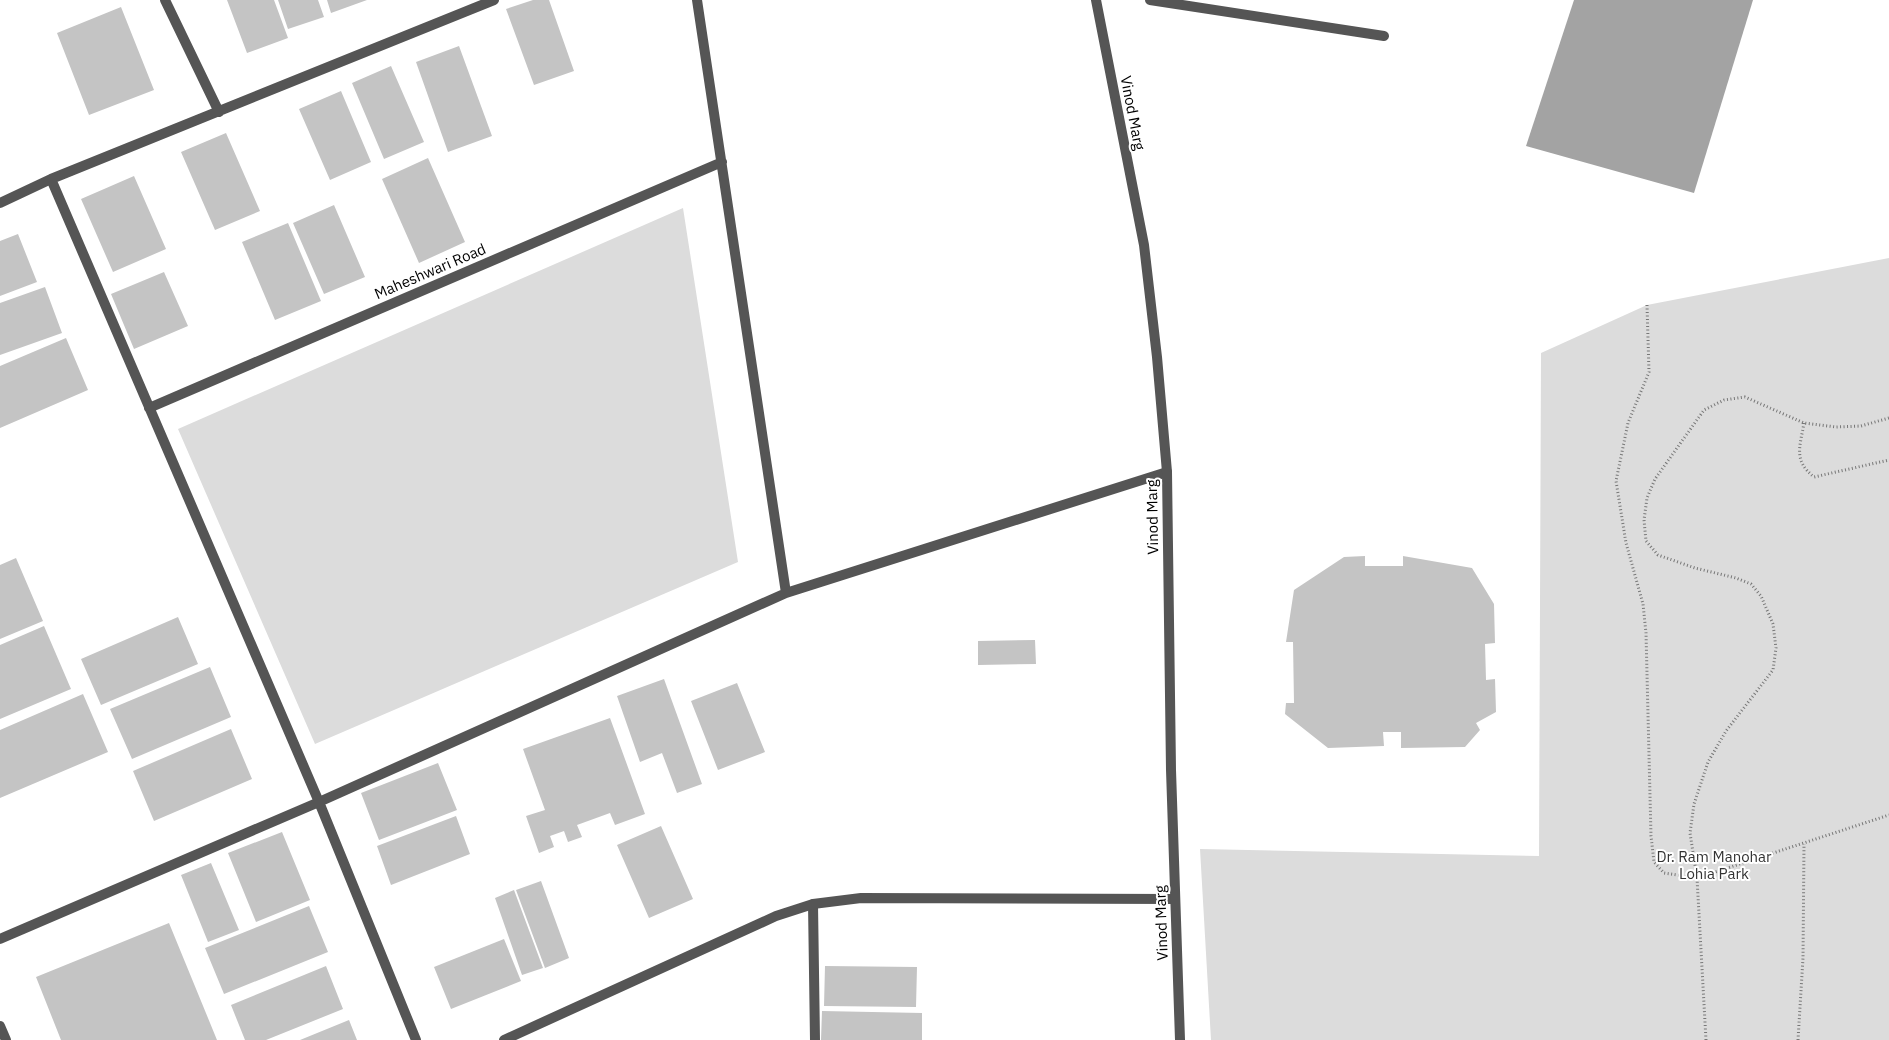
<svg xmlns="http://www.w3.org/2000/svg" width="1889" height="1040" font-family="'IBM Plex Sans',sans-serif">
<style>
.green{fill:#dcdcdc}
.water{fill:#a3a3a3}
.building{fill:#c4c4c4}
.lines{fill:none;stroke-linecap:round;stroke-linejoin:round}
.path{stroke:#777;stroke-width:3;stroke-dasharray:1 2.5;stroke-linecap:butt}
.service{stroke:#555;stroke-width:10}
.minor{stroke:#555;stroke-width:10}
.tertiary{stroke:#555;stroke-width:10}
.labels{text-anchor:middle;dominant-baseline:central;stroke-width:4;stroke-linejoin:round;paint-order:stroke}
.street-label{font-size:15px;fill:#000;stroke:#fff}
.park-label{font-size:15px;fill:#333;stroke:#fff}
</style>
<rect width="100%" height="100%" fill="#fff"/>
<!-- green -->
<path class="green" d="M683,208l55,354 -423,182 -137,-315z
M1889,258v782h-678l-11,-191 339,7 2,-503 106,-48z"/>
<!-- water -->
<path class="water" d="M1574,0h179l-59,193 -168,-47z"/>
<!-- building -->
<path class="building" d="M227,0h47l14,38 -41,15z
M278,0h40l6,17 -36,12z
M327,0h40l-36,13z
M533,0h16l25,71 -40,14 -28,-76z
M121,7l33,83 -65,25 -32,-82z
M459,46l33,90 -44,16 -32,-90z
M391,66l33,76 -40,17 -32,-76z
M341,91l30,71 -41,18 -31,-71z
M226,133l34,78 -45,19 -34,-78z
M428,158l37,84 -46,21 -37,-84z
M134,176l32,73 -53,23 -32,-73z
M334,205l31,72 -41,17 -31,-71z
M288,223l33,78 -46,19 -33,-78z
M18,234l19,48 -37,14v-55z
M164,272l24,54 -54,23 -23,-55z
M45,287l17,46 -62,22v-52z
M66,338l22,52 -88,38v-62z
M1365,556v10h38v-10l69,12 22,36 1,39 -10,1 1,36 9,-1 1,33 -20,11 4,7 -15,17 -64,1v-16h-18l1,14 -56,2 -43,-34 1,-11h8l-1,-61h-7l8,-52 50,-33z
M16,558l27,63 -43,18v-74z
M178,617l20,47 -97,41 -20,-46z
M44,626l27,63 -71,30v-74z
M1035,640l1,24 -58,1v-24z
M210,667l21,50 -99,42 -22,-50z
M664,679l38,105 -25,9 -15,-40 -22,9 -23,-66z
M737,683l28,69 -47,18 -27,-69z
M83,694l25,58 -108,46v-68z
M610,718l35,96 -30,11 -5,-12 -33,12 5,12 -14,5 -4,-11 -14,5 4,11 -15,6 -13,-37 19,-6 -22,-61z
M231,729l21,50 -98,42 -21,-50z
M438,763l19,47 -78,30 -18,-47z
M456,816l14,38 -79,31 -14,-39z
M661,826l32,73 -44,19 -32,-73z
M282,832l28,68 -54,22 -28,-69z
M211,863l28,67 -31,12 -27,-67z
M541,881l28,77 -24,10 -29,-78z
M514,890l29,78 -21,7 -27,-77z
M309,906l19,46 -104,42 -19,-46z
M169,923l48,117h-156l-25,-63z
M504,939l17,42 -70,28 -17,-42z
M326,966l17,43 -77,31h-21l-14,-35z
M825,966l92,1 -1,40 -92,-1z
M822,1011l100,2v27h-101z
M349,1020l8,20h-57z"/>
<g class="lines">
<!-- path -->
<path class="path" d="M1647,305l2,67 -21,51 -12,58 10,62 17,61 3,29 5,203 3,26 10,11 33,5 -7,-45 4,-29 14,-42 18,-31 47,-61 3,-22 -3,-24 -12,-28 -10,-12 -15,-6 -41,-10 -37,-13 -12,-14 -2,-21 3,-22 8,-19 49,-69 20,-10 21,-3 59,26 32,4 25,-1 28,-8
M1804,423c-4,24 -11,37 10,54l75,-17
M1706,1040l-9,-162 192,-63
M1798,1040l5,-82 1,-114"/>
<!-- service -->
<path class="service" d="M813,904l2,136"/>
<!-- minor -->
<path class="minor" d="M165,0l54,112
M697,0l89,593
M1150,0l234,36
M51,179l268,623 97,238
M0,203l51,-24 443,-179
M149,408l573,-246
M0,939l319,-137 467,-209 381,-121
M0,1026l6,14
M504,1040l272,-124 37,-12 48,-6 314,1"/>
<!-- tertiary -->
<path class="tertiary" d="M1096,0l48,245 13,112 10,115 4,298 9,270"/>
</g>
<g class="labels">
<!-- street labels -->
<g class="street-label">
<text transform="translate(1133 113) rotate(79)">Vinod Marg</text>
<text transform="translate(430 271) rotate(-23)">Maheshwari Road</text>
<text transform="translate(1152 517) rotate(-91)">Vinod Marg</text>
<text transform="translate(1161 923) rotate(-92)">Vinod Marg</text>
</g>
<!-- park labels -->
<g class="park-label">
<text x="1714" y="856">Dr. Ram Manohar<tspan x="1714" dy="17">Lohia Park</tspan></text>
</g>
</g>
</svg>
